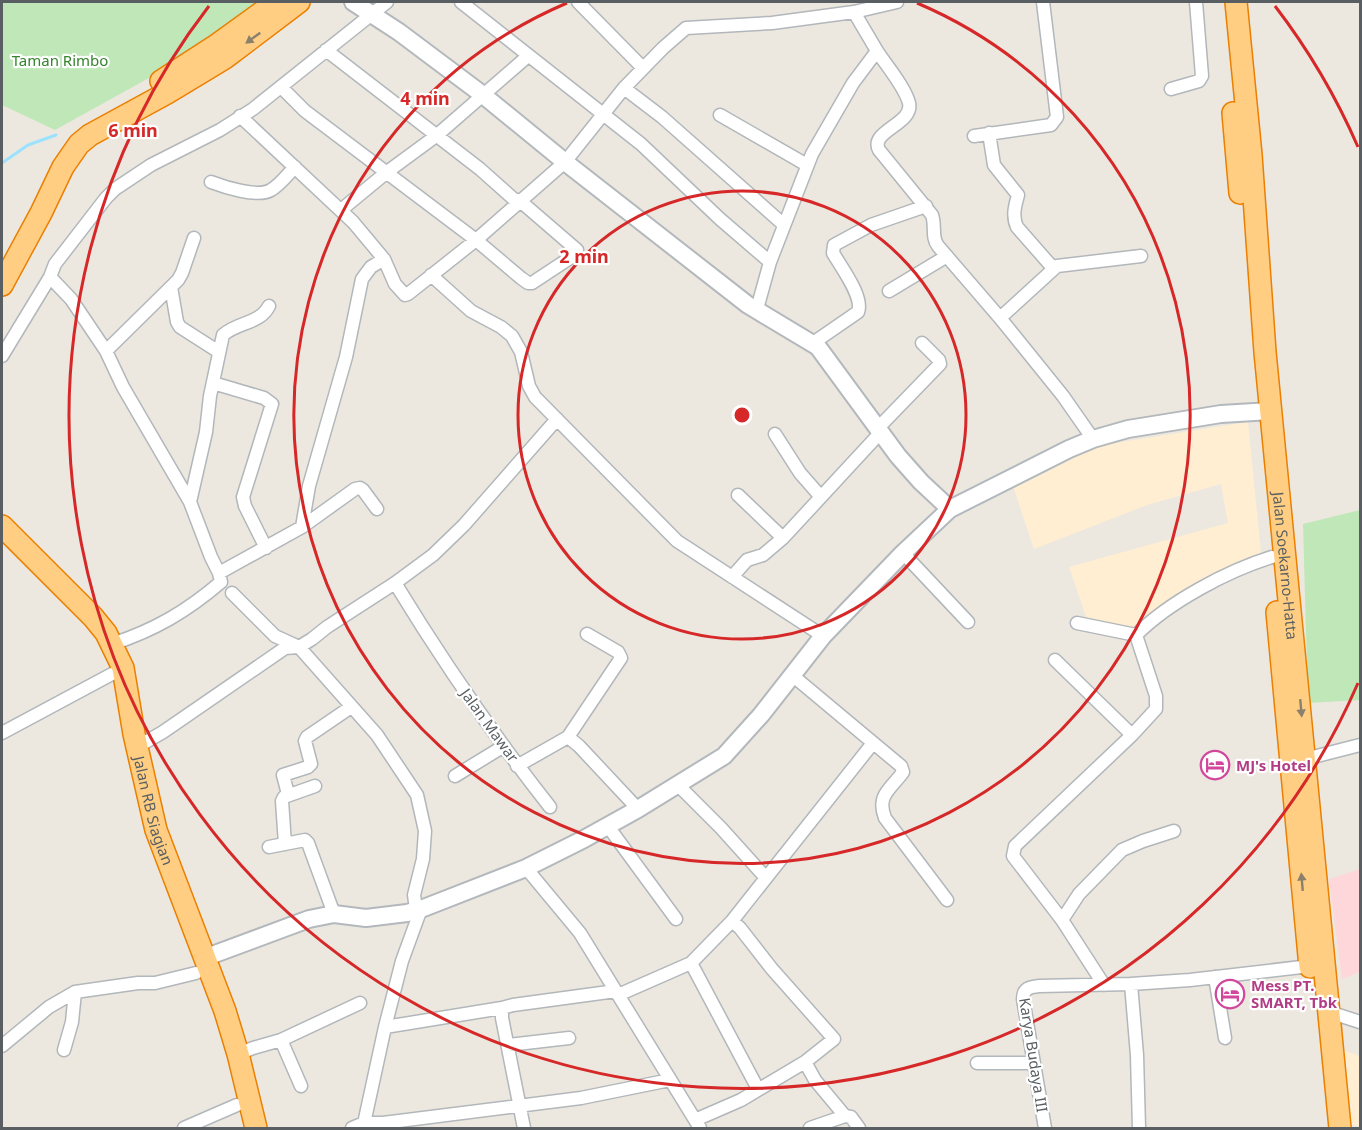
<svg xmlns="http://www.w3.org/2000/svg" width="1362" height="1130" font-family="'Noto Sans',sans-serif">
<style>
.commercial{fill:#ffeed1}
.medical{fill:#fdd7d9}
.green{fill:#bfe7b8}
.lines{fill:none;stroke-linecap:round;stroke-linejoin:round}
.stream{stroke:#9ce2ff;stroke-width:3}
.street-casing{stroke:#b2b7bb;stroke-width:15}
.secondary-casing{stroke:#b3b8bd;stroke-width:20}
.highway-casing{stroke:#eb7f00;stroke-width:24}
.street{stroke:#fff;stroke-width:12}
.secondary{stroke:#fff;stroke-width:16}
.highway{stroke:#ffce83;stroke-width:21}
.oneway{fill:#8a806b}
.ring{fill:none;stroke:#d62828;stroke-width:3}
.labels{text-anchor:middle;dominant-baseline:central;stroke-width:4.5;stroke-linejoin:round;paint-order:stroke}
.park-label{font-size:15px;fill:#35842d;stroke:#fff}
.street-label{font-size:15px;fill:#585e61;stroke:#fff}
.hotel-label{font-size:15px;font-weight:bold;fill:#b23c85;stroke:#fff;text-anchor:start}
.centre{fill:#d62828;stroke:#fff;stroke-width:3}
.ring-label{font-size:18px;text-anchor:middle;font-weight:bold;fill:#d62828;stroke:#fff;stroke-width:4.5;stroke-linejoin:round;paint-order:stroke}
</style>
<rect width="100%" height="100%" fill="#ede8df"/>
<!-- commercial -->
<path class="commercial" d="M1248,422l13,131 -127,75h-44l-21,-61 159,-44 -7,-39 -74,21 -113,44 -23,-69 85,-34z
M1340,1049l20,7v70l-12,-1z"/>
<!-- medical -->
<path class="medical" d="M1360,869v103l-18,7 -13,-100z"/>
<!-- green -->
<path class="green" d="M2,2h260l-104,71 -103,57 -53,-25z
M1360,510v190l-52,3 -5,-179z"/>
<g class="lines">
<!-- stream -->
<path class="stream" d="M2,163l26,-18 28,-10"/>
<!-- street casing -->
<g class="street-casing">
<path id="street" d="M461,2l180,142 79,75 50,43
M578,2l65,66
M326,50l154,119 37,33
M877,51c9,14 28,36 32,52 5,21 -40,28 -30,47l53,65c4,11 -1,22 6,31l62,72 63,78 30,43
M281,87l24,24 171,129 45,38 7,5h4l44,-29 1,-4 -58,-50
M624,88l38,29 122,108
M1171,89l28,-8 3,-5 -6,-74
M720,115l87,50
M240,116l113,106 31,37 11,25 10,11 3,-1 68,-54 89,-78 59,-74 39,-40 23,-20 86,-5 82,-11 43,-10
M989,133l5,32 24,30c-3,11 -6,21 -1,32l36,41
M974,136l77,-11 6,-8 -14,-115
M211,182c13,5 47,16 60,8 9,-5 16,-15 24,-23
M341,210l46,-38 49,-36 92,-80
M431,275l40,36 30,16 11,9 9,16 8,34 6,11 142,144 146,95
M50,277l21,22 35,52 17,36 67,115 21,55 8,16 83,-46 53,-38 5,-1 3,2 14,19
M171,287l6,35 3,5 39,25
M889,291l58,-35
M757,309l13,-47 42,-108 41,-71 24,-32 -23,-39
M1000,318l57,-52 84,-10
M813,343l45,-31c6,-15 -17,-45 -25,-59l1,-8 37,-20 55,-19
M106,351l72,-71 4,-7 12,-35
M2,356l48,-79 5,-13 51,-66 9,-9 36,-24 69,-35 33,-21 134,-107
M213,383l51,15 8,6 -29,93 2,9 21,42
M878,428l62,-64 -1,-4 -17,-17
M775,434l25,39 21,24
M738,495l45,43
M190,502l16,-70 4,-36 13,-61c14,-13 37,-11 46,-29
M302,527l7,-41 37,-129 16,-78 9,-12 13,-8
M903,553l65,69
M732,577l15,-17 16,-5 20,-17 98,-106
M395,583c47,77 99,153 155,224
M232,593l43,43 24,11 78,88 40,60 8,36 -2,28 -9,36 2,14
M1077,623l59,12
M112,644c43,-14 75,-33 109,-62l-2,-9
M1055,660l77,75
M792,675l109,91 2,6c-12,17 -27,23 -18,46l62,82
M2,733l110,-59
M568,737l53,-79 -3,-6 -31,-18
M137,747l26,-15 122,-84 14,-1 13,-8 15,-12 68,-44 38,-28 31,-30 93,-106
M1305,759l55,-14
M517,766l51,-29 11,9 59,63
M455,776l49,-30
M678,785l43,43 45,50 107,-135
M288,794l-5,-19 25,-8 3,-3 -6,-23 2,-4 44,-30
M607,825l69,94
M285,844l-3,-43 2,-4 31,-11
M269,847l36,-7 3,3 26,71
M526,868l54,65 120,195
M1062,920l17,-26 43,-44 21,-9 31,-10
M732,921l8,7 32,41 62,70 -29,23 10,18 30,36
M691,963l67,126
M1215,977l10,61
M1131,984l6,71 2,73
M1104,985l-42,-65 -49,-64 2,-10 117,-111 24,-26v-13l-20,-61c33,-33 91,-64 136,-78
M618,995l73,-32 41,-42 34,-43
M1329,1012l31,10
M385,1027l117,-19
M281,1040l20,46
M508,1045l61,-7
M2,1046l47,-39 26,-15 63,-9h17l41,-10
M64,1050l8,-28 3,-30
M238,1054l15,-6 28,-8 79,-37
M977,1063h57
M695,1120l46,-20 64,-38
M184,1128l53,-23
M352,1128l12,-5h19l198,-25 89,-18
M363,1128l22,-101 17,-66 19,-52
M524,1128l-22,-110v-10l11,-3 103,-14
M810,1128l35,-12 6,1 8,11
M1045,1128l-22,-129c0,-11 7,-12 16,-13l92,-2 59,-4 120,-14"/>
</g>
<!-- secondary casing -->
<g class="secondary-casing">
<path id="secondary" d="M353,2l46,30 84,63 82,67 183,143 70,42 80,109 23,26 29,27
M204,958l105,-39 25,-5 32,4 41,-5 14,-4 105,-41 58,-29 54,-30 86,-53 37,-41 62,-79 80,-83 47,-44 119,-60 24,-10 35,-10 93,-15 50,-3"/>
</g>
<!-- highway casing -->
<g class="highway-casing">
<g id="highway">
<path id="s1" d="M1236,2l15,153 14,197 75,776"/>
<path d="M161,81l57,-37 58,-42"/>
<path d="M1233,113l7,80"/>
<path d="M2,285l39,-72 22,-46 16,-23 11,-9 77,-42 58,-35 74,-56"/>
<path id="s2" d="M2,526l91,91 13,16 17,35 11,66 22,96 69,181 13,43 18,74"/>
<path d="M1277,612l33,355"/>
</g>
</g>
<!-- street -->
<use href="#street" class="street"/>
<!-- secondary -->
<use href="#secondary" class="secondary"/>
<!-- highway -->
<use href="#highway" class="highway"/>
</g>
<!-- one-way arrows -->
<defs><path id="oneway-solid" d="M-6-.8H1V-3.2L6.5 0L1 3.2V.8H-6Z" transform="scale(1.5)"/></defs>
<g class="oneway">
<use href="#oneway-solid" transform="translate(253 38) rotate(144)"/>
<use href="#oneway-solid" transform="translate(1301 708) rotate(85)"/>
<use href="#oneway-solid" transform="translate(1302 882) rotate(-95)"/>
</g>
<!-- distance rings -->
<g class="ring">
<circle cx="742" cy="415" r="224"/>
<path d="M917 3A448 448 0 1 1 567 3"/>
<path d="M1358 683A672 672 0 1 1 209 6M1275 6A672 672 0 0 1 1358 147"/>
</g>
<!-- icons -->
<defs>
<g id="hotel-ring" transform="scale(1.5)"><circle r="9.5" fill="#fff" stroke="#d1479c" stroke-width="1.5"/><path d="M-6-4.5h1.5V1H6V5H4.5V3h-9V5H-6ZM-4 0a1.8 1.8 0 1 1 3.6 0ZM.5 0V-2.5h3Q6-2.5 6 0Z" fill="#d1479c"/></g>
</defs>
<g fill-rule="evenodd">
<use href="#hotel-ring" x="1215" y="765"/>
<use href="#hotel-ring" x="1230" y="994"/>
</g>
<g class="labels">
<!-- park labels -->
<g class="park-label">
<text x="60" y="60">Taman Rimbo</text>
</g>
<!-- street labels -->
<g class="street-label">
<text stroke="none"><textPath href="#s1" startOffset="566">Jalan Soekarno-Hatta</textPath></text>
<text transform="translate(490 725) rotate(54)">Jalan Mawar</text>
<text stroke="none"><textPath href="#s2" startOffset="334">Jalan RB Siagian</textPath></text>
<text transform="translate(1034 1055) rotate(81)">Karya Budaya III</text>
</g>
<!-- hotel labels -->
<g class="hotel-label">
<text x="1236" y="765">MJ's Hotel</text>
<text x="1251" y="985">Mess PT.<tspan x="1251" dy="17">SMART, Tbk</tspan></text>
</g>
</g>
<circle cx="742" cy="415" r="9" class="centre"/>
<g class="ring-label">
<text x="425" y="105">4 min</text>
<text x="133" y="137">6 min</text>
<text x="584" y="263">2 min</text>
</g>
<!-- border -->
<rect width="1362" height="1130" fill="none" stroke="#585e61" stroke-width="6"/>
</svg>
